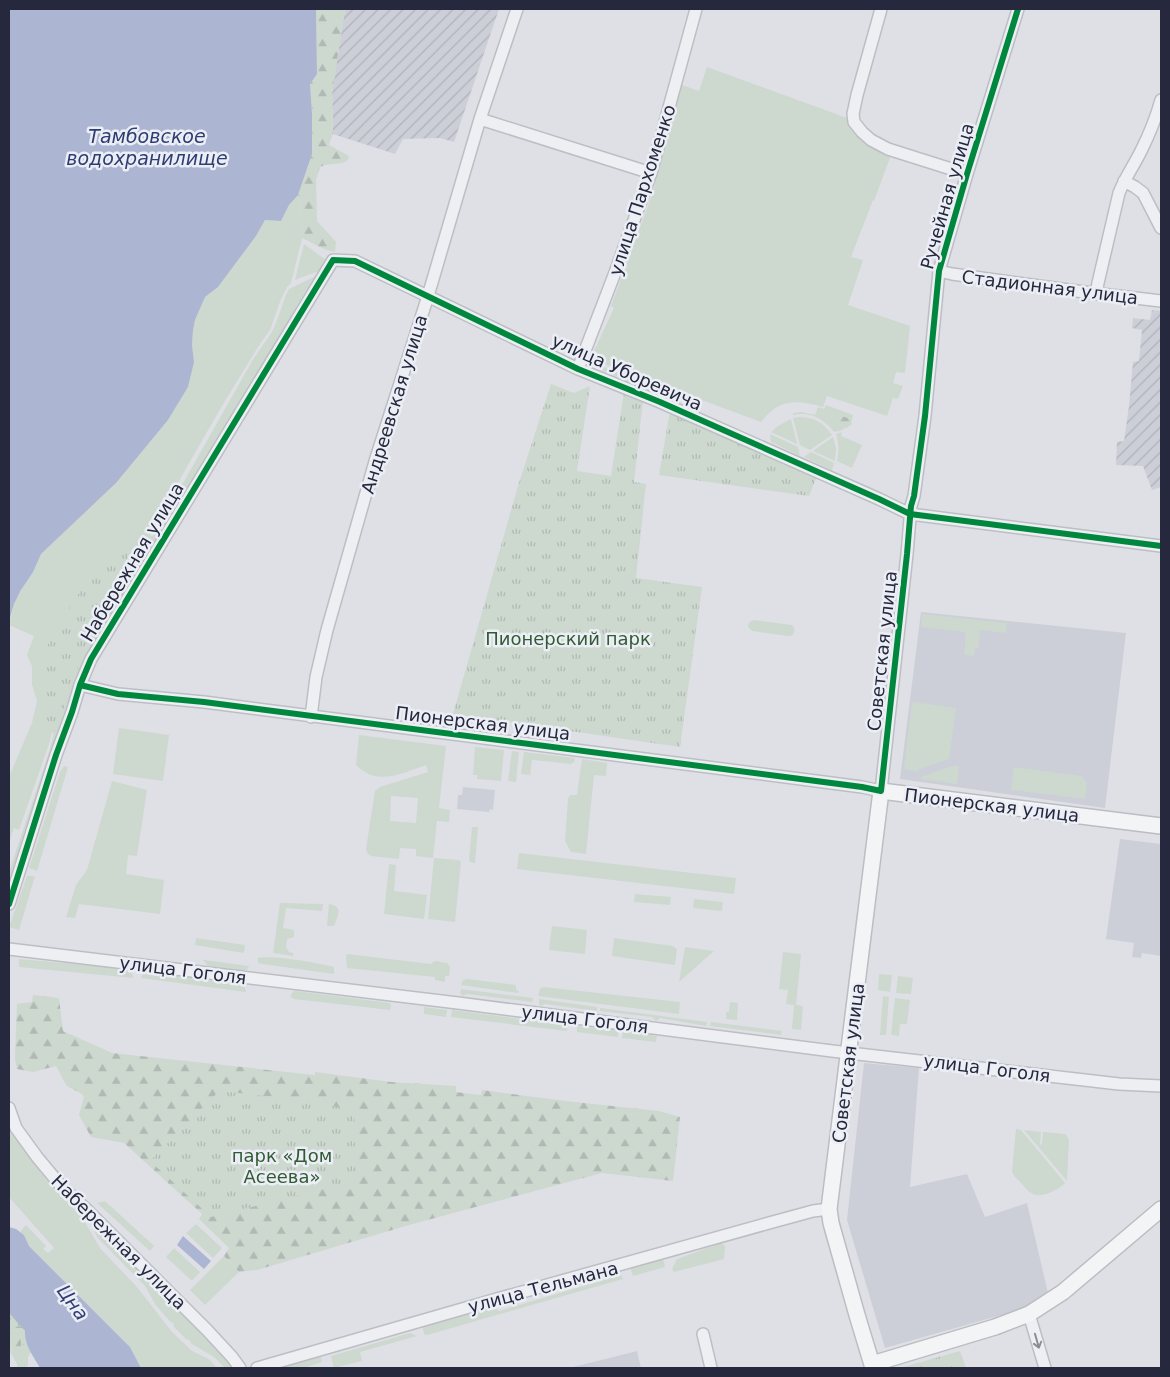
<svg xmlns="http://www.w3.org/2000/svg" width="1170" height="1377" font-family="'DejaVu Sans',sans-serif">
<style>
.built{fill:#cdcfd8}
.industrial{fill:url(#industrial-furrows)}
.grass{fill:#cdd8cf;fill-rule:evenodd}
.forest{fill:url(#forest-firs)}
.wetland{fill:url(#wetland-marsh)}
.park{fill:url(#park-tufts)}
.water{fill:#acb5d1}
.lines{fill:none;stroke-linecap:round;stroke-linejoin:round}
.minor-casing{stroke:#bdbec3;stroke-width:14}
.major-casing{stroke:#bbbdc2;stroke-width:18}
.minor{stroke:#eeeff2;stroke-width:11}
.major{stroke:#f3f4f5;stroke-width:15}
.cycleway-casing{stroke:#eceef5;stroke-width:9}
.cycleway{stroke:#00873e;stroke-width:6}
.oneway{stroke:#8a8c98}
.labels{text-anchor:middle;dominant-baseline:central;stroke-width:5;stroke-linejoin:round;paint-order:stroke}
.street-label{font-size:18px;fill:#26293e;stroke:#eceef5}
.park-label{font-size:18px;fill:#325b34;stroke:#eceef5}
.water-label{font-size:19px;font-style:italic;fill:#2e3e74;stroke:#eceef5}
</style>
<defs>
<pattern id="industrial-furrows" width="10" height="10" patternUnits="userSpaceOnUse" patternTransform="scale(1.25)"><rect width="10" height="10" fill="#cdcfd8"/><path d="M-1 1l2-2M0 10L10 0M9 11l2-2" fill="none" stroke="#b0b2ba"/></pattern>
<pattern id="forest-firs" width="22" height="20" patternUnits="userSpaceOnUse" patternTransform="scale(1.25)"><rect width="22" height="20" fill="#cdd8cf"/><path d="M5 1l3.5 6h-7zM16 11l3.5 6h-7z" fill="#b0b9b3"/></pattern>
<pattern id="wetland-marsh" width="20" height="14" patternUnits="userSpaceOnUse" patternTransform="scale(1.25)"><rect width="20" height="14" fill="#cdd8cf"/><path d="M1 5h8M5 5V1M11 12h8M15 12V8" fill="none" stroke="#b0b9b3"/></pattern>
<pattern id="park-tufts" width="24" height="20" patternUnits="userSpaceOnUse" patternTransform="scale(1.25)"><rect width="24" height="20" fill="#cdd8cf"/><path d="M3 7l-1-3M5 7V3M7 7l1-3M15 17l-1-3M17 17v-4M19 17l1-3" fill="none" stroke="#b0b9b3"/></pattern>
</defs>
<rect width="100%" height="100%" fill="#dfe0e5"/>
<!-- built -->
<path class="built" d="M921,612l205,21 -21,175 -205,-29z
M463,787l32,3 -2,20 -3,-1 -1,3 -32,-3 1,-14h4z
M1120,839l41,5v112l-19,-3 -1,5 -9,-1 2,-14 -28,-4z
M864,1063l55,5 -9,119 57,-13 18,43 42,-14 21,90 -15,13 -148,42 -38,-128z
M637,1351l4,17h-72z"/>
<!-- industrial -->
<path class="industrial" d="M345,9h154l-45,133 -14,-4 -37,1 -8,15 -62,-20 -1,-41z
M1152,310l9,1v176l-9,3 -9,-24 -27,-1 1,-23 7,-1 5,-35 4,-44 6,-1 3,-31 -10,-2 1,-10 17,2z"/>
<!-- grass -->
<path class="grass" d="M707,67l140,51 11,12 33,25 -17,46 -1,-1 -22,57 12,3 -15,45 62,21 -5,47 -9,-1 -3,11 10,3 -5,13 -5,-1 -6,18 -60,-20 -4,11c-27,-7 -43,-9 -62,15l-167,-62v-9l20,-43 -3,-2 41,-111 30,-110 17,6z
M298,195l5,27 -1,16 -11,45 -4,4 -6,12 -11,31 -12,17 -36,59 -38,66 -29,54 -12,19 -32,24 -59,163 -3,12 -30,86 -5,-2 -4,12 -1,-1v-62l23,-54 5,-22 -5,-17v-18l-5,-11 7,-19 -25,-11 5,-21 27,-50 75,-71 52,-63 20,-33 6,-25 -2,-17 1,-15 2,-10 10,-23 13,-10 38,-51 9,-16 16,1 8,-16z
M304,244l22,16 -7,11 -24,9z
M316,276l-10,14 -76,131 -151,250 -70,215v-14l41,-123 7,-29 16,-48 54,-94 29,-47 70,-124 28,-49 18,-26 4,-9 10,-28 3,-6z
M601,366l73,28 -2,6 -72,-31v-2z
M826,405l27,10 -2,8 -4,-1 -4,8 -9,2c-10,-14 -25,-21 -41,-17v-2l8,-1 14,3 3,-8 6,2z
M799,417c15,0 25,6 33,18l-22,15 -10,-5 -7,-27z
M791,419l6,25 -26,-12 7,-6z
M842,432l-1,4 21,9 -10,23 -15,-7c2,-10 2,-17 -1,-27z
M770,434l28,13 2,9 -29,-14z
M833,437l3,11 -1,13 -22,-10z
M811,452l23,11 -2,7 -28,-13z
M922,614l85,9 -1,10 -26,-3 -2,18h-3l-1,8 -10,-1 2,-23 -45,-5z
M754,620l38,5c4,4 3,8 -1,11h-3l-36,-5 -4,-4c0,-4 2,-6 6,-7z
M912,702l44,6 -7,51 -30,10 -1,3 -14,-3z
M119,728l50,7 -6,46 -50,-7z
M359,735l87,11 -7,62 11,2 -1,12 -12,-1 -4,37 -17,-2v-7l-16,-1 -1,11 -28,-3 -4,-3 -1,-4 9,-58 5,-4 48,-15 -2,-7c-24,8 -48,22 -70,0zM391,796l27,2 -2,25 -26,-2z
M475,747l29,3 -3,31 -24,-2v-4h-4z
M512,751l7,1 -3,30 -8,-1z
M524,752l51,6 -1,4 -3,2 -39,-4 -2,15 -9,-1z
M582,759l25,4 -1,13 -12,-1 -8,79 -15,-2 -6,-11 3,-42 2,-4h7z
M64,766l4,1 -31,104 -8,-3 31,-96z
M952,766h7l-2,18 -36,-5v-2z
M1014,767l67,9 6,6 -2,17 -74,-9z
M112,781l35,9 -10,66 -9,-1 -2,19 38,6 -4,34 -81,-10 -4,14 -9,-1 10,-32 11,-15z
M472,827h6l-3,36 -5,-1 -1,-2z
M519,853l217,25 -2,16 -217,-25z
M434,858l25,2 2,2 -6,60 -27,-3z
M389,864l7,1 -2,26 33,4 -3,24 -40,-5z
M27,876h8l-16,54 -10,-3z
M635,894l36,3 -1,8 -36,-3z
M694,899l29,3 -1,9 -29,-3z
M280,903l43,1 -1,7 -36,-3 -3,20 11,2v7l-7,2 -1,8 3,5 4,1v3l-20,-3z
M329,904c15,3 9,11 5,22h-7z
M552,926l35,4 -2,24 -36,-4z
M196,938l49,7 -1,8 -49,-8z
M614,938l59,8 4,3 -2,16 -63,-9z
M685,947l29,4 -35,31z
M783,952l18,2 -5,51 7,1 -2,24 -9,-1 2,-24 -8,-1 2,-14 -9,-1z
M347,954l84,10 4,-3 12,2 3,4 -1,9h-4v6l-10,-2v-3l-88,-9 -1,-12z
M258,958c17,-3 58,5 76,9v7l-72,-10 -4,-1z
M19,959l111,10 2,4 1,5 -114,-11z
M203,960h1l45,6 -2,4 -5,1 -34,-5z
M148,972l96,13 2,7 -105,-14 2,-4z
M879,974l13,1 -2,17 -12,-2z
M898,976l15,2 -2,16 -15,-1z
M467,979l49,6v5l3,1 -1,2 -57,-8 2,-5z
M543,987l137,15 -1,12 -141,-18 2,-7z
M461,989l72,9 -1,4 -65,-8 -4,2 -3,-3z
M295,991l95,12 1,3 -1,4 -96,-11 -3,-2v-2l2,-3z
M883,996l6,1 -3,38h-6z
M895,998l15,2 -3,24h-7l-1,12 -8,-1z
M539,999l58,8v4l-52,-7 -4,2 -2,-2z
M730,1002l8,1 -1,17 -11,-1v-7h3z
M424,1007l23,3 -1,7 -22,-3z
M600,1008l107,14 -1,4 -46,-8 -4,3 -4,-4 -52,-6z
M452,1010l115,15v6l-116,-14z
M711,1022l71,9 -1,4 -71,-9z
M577,1026l41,5v6l-41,-5z
M623,1031l34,5 -1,6 -34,-4z
M9,1127l35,50 39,42 17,29 37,39 35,45 20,19 17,8 8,9h-76l-11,-21 -101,-101 -5,-11 -4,-3 6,-7 20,21 -3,3 5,4 6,-5 -45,-51z
M1016,1129l5,1 44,53c-6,6 -23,16 -32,11 -5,-2 -8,-7 -12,-11 -4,-4 -8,-7 -9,-12z
M1024,1130l17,2 -1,13 2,-1 1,-12 22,2 2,2 2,4 -2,41z
M105,1201l49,45 -4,5 -53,-48z
M89,1219l45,46 93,91 8,12h-10l-11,-11 -24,-14 1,-1 -3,-3 -1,1 -14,-14 1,-1 -2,-3 -1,1 -16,-19 -10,-18 -48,-49z
M196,1224l26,24 -9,10 -27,-25z
M721,1243l4,3 -1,13 -50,13 -2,-3 5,-10z
M174,1248l26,24 -8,9 -26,-24z
M224,1256l15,16 -34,33 -15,-15z
M663,1259l2,8 -32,9 -3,-9z
M621,1275l2,4 -196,56 -3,-1 -2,-10 71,-18 6,5z
M410,1333l7,3 -57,16 2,9 -28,7 -3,-12z
M20,1343l7,3 4,6 -3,5v8l-2,3h-8c-1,-8 -9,-14 -9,-22l4,6z
M320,1354l2,8 -18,6h-32z"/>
<!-- forest -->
<path class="forest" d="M316,9h29l-13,84 1,41 -4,11 20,11 -1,4c-8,6 -19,2 -28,7l-4,13 1,41 19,21 -1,10c-12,-2 -22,-9 -33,-14l1,-16 -5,-27 14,-41v-40l-2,-30 7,-10z
M841,416l7,2 4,6 -5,4 -9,-1 -7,-3 2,-5z
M33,995l26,3 4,33 49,22 203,22v-3l76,10 65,4v6l25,3 1,-5 83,11 94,10 21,6 -7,64 -71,-8 -193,52 -152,45 -18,2 -15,-16 5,-8 -30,-29 3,-5 -78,-71 -33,-6 -12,-22 5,-18 -2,-3 -15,-8 -11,-20 -23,6 -16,-3 -2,-10 2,-55 15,-2z
M9,1318c11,9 14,19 11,33l-6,2 -5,-8z"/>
<!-- wetland -->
<path class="wetland" d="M9,1312l15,17 7,23 -10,-9 -1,-8 -6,-11 -5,-4z"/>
<!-- park -->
<path class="park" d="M551,384l23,9 16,-7 -13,85 34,5 13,-84 19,8 -9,82 12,2 -10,94 66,9 -22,160 -227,-33 65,-228z
M671,405l146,71 -8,20 -150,-21z
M146,533l9,5 -74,123 -8,17 -17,55 -9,-1 -3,-46 3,-40 24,-41 24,-36z
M219,1091l67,7 68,12 2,69 -42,13 -103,25 -61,-56z
M960,1351l6,17h-66z"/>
<!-- water -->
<path class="water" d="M9,9h307l1,65 -7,10 2,30v40l-14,41 -9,10 -8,16 -16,-1 -9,16 -38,51 -13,10 -10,23 -2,10 -1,15 2,17 -6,25 -20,33 -52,63 -75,71 -8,18 -12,18 -7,14 -5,17z
M9,1227l7,2 8,6 5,11 101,101 11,21h-101c-6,-11 -16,-23 -15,-37l-16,-18z
M183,1236l28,25 -7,8 -27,-24z"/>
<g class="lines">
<!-- minor casing -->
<g class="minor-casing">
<path id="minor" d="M881,9l-24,86 -4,19 1,8 8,10 9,8 17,9 79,25
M480,119l171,54
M1124,181l11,6 8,6 18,35
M939,271l13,3 132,18 77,9
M1096,294l2,-11 21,-90c6,-15 15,-28 22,-42 8,-16 15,-33 20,-51
M578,369l38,-99 35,-97 45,-164
M80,685l38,9 86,8 612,79 46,6 19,4 26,-237 4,-48 3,-10 11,-80 14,-145 28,-97 51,-165
M311,717l5,-40 11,-47 49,-172 52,-162 52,-177 37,-110
M9,904l47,-149 16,-43 8,-27 11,-26 242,-399 22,1 223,108 82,33 219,97 31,15 251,32
M9,949l449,54 374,48 287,33 42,2
M9,1108l7,20 21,29 25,30 25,23 120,120 25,27 8,11
M1029,1314l16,54
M703,1334l8,34
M257,1368l240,-69 272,-76 44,-12 16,-2"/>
</g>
<!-- major casing -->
<g class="major-casing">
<path id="major" d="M872,1364l123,-37 34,-13 34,-22 98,-83
M873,1368l-16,-53 -26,-92 -2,-14 52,-418 280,35"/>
</g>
<!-- minor -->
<use href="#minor" class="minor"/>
<!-- major -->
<use href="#major" class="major"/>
<!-- cycleway casing -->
<g class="cycleway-casing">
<path id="cycleway" d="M80,685l38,9 86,8 612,79 46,6 19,4 26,-237 4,-48 3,-10 11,-80 14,-145 28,-97 51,-165
M9,904l47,-149 16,-43 8,-27 11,-26 242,-399 22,1 223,108 82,33 219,97 31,15 251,32"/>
</g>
<!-- cycleway -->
<use href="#cycleway" class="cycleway"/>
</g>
<!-- one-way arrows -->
<defs><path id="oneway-shaft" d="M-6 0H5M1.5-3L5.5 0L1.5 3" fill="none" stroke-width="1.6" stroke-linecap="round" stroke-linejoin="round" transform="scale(1.25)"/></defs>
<use class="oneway" href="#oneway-shaft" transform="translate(1037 1341) rotate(74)"/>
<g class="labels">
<!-- street labels -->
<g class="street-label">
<text transform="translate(642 190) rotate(-72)">улица Пархоменко</text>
<text transform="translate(947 196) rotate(-74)">Ручейная улица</text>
<text transform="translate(1050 287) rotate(7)">Стадионная улица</text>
<text transform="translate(627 372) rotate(24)">улица Уборевича</text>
<text transform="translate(394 404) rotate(-73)">Андреевская улица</text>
<text transform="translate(132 562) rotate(-59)">Набережная улица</text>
<text transform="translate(882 651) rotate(-84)">Советская улица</text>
<text transform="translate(483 723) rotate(7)">Пионерская улица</text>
<text transform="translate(992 805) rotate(7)">Пионерская улица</text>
<text transform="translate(183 970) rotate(7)">улица Гоголя</text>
<text transform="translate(585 1019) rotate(7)">улица Гоголя</text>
<text transform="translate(848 1063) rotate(-83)">Советская улица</text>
<text transform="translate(987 1068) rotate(7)">улица Гоголя</text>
<text transform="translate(119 1242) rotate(45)">Набережная улица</text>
<text transform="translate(543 1287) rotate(-15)">улица Тельмана</text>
</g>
<!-- park labels -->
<g class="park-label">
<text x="568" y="638">Пионерский парк</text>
<text x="282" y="1155">парк «Дом<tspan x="282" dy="21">Асеева»</tspan></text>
</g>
<!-- water labels -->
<g class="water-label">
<text x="147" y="136">Тамбовское<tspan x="147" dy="22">водохранилище</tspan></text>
<text transform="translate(73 1302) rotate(54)">Цна</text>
</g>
</g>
<!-- border -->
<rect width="1170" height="1377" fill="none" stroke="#26293e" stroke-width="20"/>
</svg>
